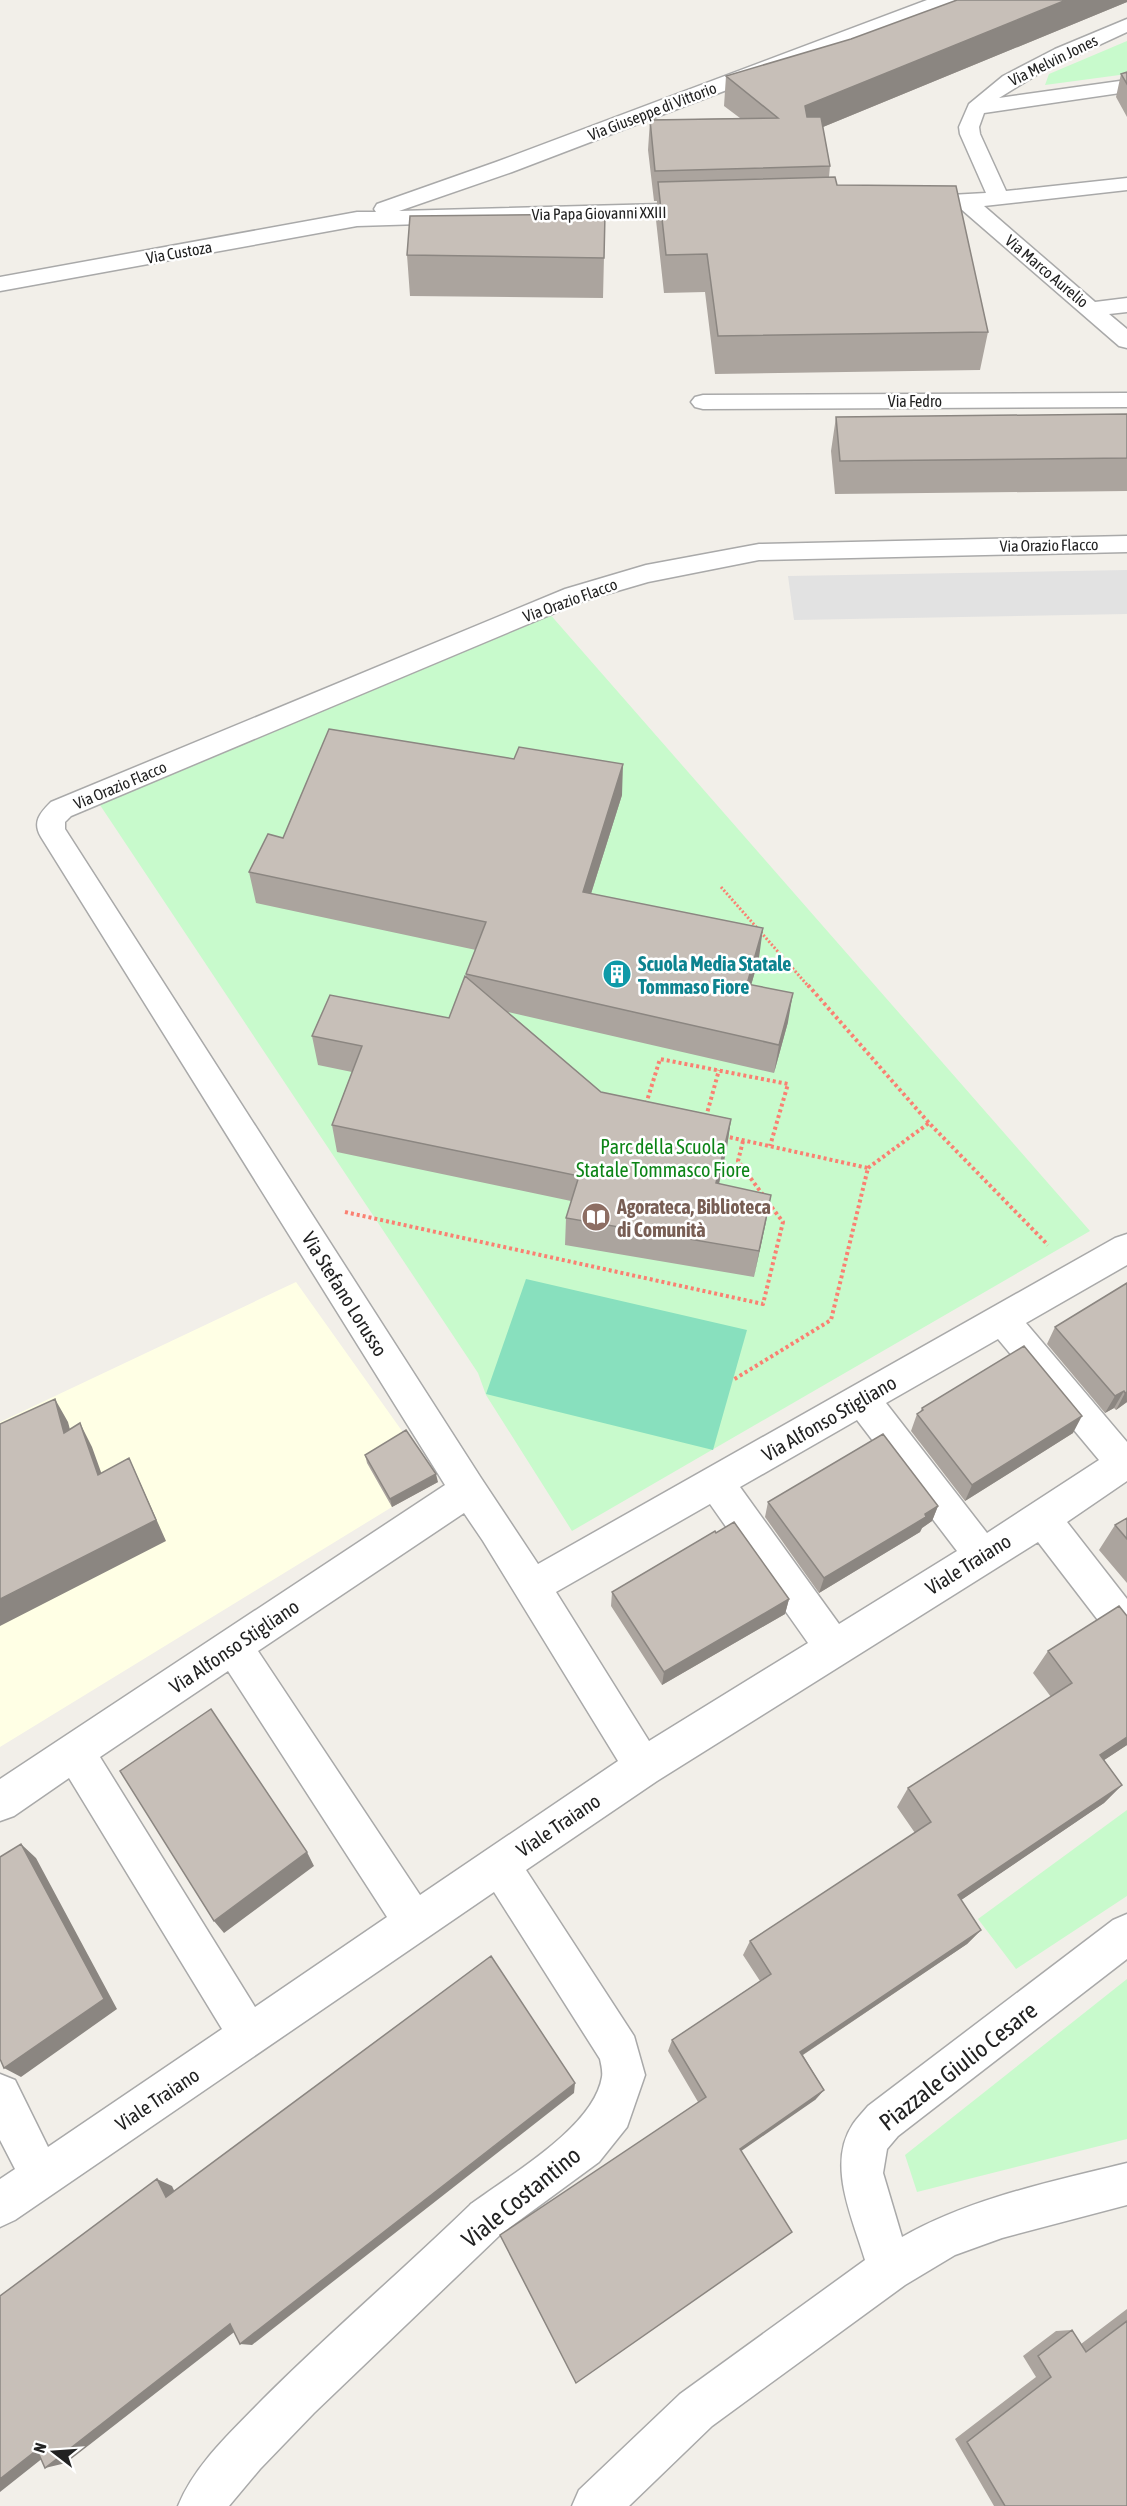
<svg xmlns="http://www.w3.org/2000/svg" width="1127" height="2506" font-family="'Asap Condensed',sans-serif">
<style>
.education{fill:#ffffe5}
.park{fill:#c8facc}
.pitch{fill:#88e0be}
.parking{fill:#e2e2e2}
.lines{fill:none;stroke-linecap:round;stroke-linejoin:round}
.pedestrian-casing{stroke:#a9a9a9;stroke-width:3}
.minor-casing{stroke:#a9a9a9;stroke-width:3}
.path-far1{stroke:#fa8072;stroke-width:3;stroke-dasharray:2 2;stroke-linecap:butt}
.path{stroke:#fa8072;stroke-width:4;stroke-dasharray:3 3;stroke-linecap:butt}
.pedestrian{fill:#fff;fill-rule:evenodd}
.minor{fill:#fff;fill-rule:evenodd}
.wall{fill:#aba49e}
.shaded-wall{fill:#8b8681}
.building{fill:#c7bfb8;stroke:#8b8681;stroke-width:1.5}
.labels{text-anchor:middle;dominant-baseline:central;stroke-width:5;stroke-linejoin:round;paint-order:stroke}
.far-street-label{font-size:16px;fill:#222;stroke:#fff}
.culture-label{font-size:20px;font-weight:bold;fill:#0d838f;stroke:#fff;text-anchor:start}
.park-label{font-size:20px;fill:#0c8416;stroke:#fff}
.education-label{font-size:20px;font-weight:bold;fill:#785e54;stroke:#fff;text-anchor:start}
.street-label{font-size:20px;fill:#222;stroke:#fff}
.near-street-label{font-size:24px;fill:#222;stroke:#fff}
</style>
<rect width="100%" height="100%" fill="#f2efe9"/>
<!-- education -->
<path class="education" d="M296,1282l111,156 -40,25 25,44 -392,240v-325z"/>
<!-- park -->
<path class="park" d="M1127,41v33l-82,11 4,-11z
M548,612l542,619 -518,300 -86,-136 -8,-22 -380,-571z
M1127,1810v86l-111,73 -38,-50z
M1127,1979v160l-210,53 -12,-37z"/>
<!-- pitch -->
<path class="pitch" d="M526,1279l221,51 -34,120 -227,-56z"/>
<!-- parking -->
<path class="parking" d="M1127,570v44l-333,6 -6,-44z"/>
<g class="lines">
<!-- pedestrian casing -->
<g class="pedestrian-casing">
<path id="pedestrian" d="M486,2197l15,7 7,15 -7,15 -187,179 -54,56 -31,37h-51c17,-42 54,-75 85,-107 67,-67 140,-129 208,-195z"/>
</g>
<!-- minor casing -->
<g class="minor-casing">
<path id="minor" d="M927,0h28l-3,4 -440,168 -113,39 301,-8 8,2 3,5 -3,5 -351,11 -357,65v-14l357,-65h19l-2,-3 3,-5 119,-42z
M1127,19v13l-84,39 -44,27 128,-18v12l-143,21 -5,14 1,7 26,57 121,-13v12l-143,16 111,96 32,-4v14l-18,2 18,15v19l-8,-2 -158,-137 -47,2 -8,-2 -3,-5 3,-5 8,-2 72,-4 -26,-59 -1,-7 10,-23 34,-28 52,-27z
M1127,393v14l-424,2 -8,-2 -4,-5 4,-5 8,-2z
M1127,536v16l-368,8 -111,22 -65,19 -512,215 -6,6v7l416,649 57,86 577,-326 12,-4v31l-101,58 101,119v39l-60,41 60,77v47l-13,-5 -76,-99 -381,239 -131,89 108,166 11,39 -18,52 -28,35 -98,72 -15,7 -15,-7 -7,-15 7,-15c39,-29 123,-77 131,-127 1,-6 -1,-13 -2,-18l-106,-167 -479,328 -15,7v-48l15,-10 -15,-29v-66l15,6 33,67 174,-118 -153,-251 -55,38 -14,5v-42l445,-294 -404,-648c-9,-15 -1,-24 10,-35l514,-213 81,-24 113,-21zM998,1339l101,121 -112,73 -101,-130zM857,1420l100,131 -118,73 -99,-137zM710,1504l98,139 -159,98 -93,-149zM464,1513l19,28 135,220 -198,134 -162,-244zM228,1671l159,246 -132,90 -155,-250z
M1127,1914v45l-229,177 -11,13 -4,24 19,64c69,-39 148,-55 225,-74v42l-125,33 -47,17 -50,30 -193,141 -83,80h-57l7,-16 101,-96 185,-134c-12,-41 -39,-96 -12,-136 4,-6 10,-12 15,-18l245,-186z"/>
</g>
<!-- path-far1 -->
<path class="path-far1" d="M721,887l88,100"/>
<!-- path -->
<path class="path" d="M808,985l121,138
M646,1104l14,-45 128,25 -18,62
M706,1117l13,-47
M724,1136l144,32 -37,152 -98,60
M743,1141l-5,20 25,34
M868,1168l61,-45 119,122
M345,1212l418,92 20,-82 -16,-21"/>
<!-- pedestrian -->
<use href="#pedestrian" class="pedestrian"/>
<!-- minor -->
<use href="#minor" class="minor"/>
</g>
<!-- wall -->
<path class="wall" d="M1127,0v2l-304,125 7,39 -1,11 159,155 -8,38 -265,4 -10,-82 -41,1 -8,-73 1,-19h-3l-6,-51 2,-30 90,-2 -16,-12 2,-30z
M1127,72v45l-11,-20 5,-23z
M605,214l-2,84 -193,-2 -3,-41z
M1127,414v77l-292,3 -4,-43 5,-34z
M622,795l-31,99 168,64 -8,27 37,37 -14,51 -266,-61 93,80 130,27 -4,28 -8,37 52,11 -17,82 -189,-32 1,-27 5,-17 -234,-49 -5,-27 20,-53 -34,-7 -6,-29 137,-18 17,-41v-3l10,-24 -220,-47 -7,-31 34,-34z
M1127,1283v119l-11,8 -2,-2 -9,5 -58,-69 8,-17z
M922,1408l151,25 -108,68 -54,-70 6,-17 3,-2z
M365,1455l73,27 -46,25 -25,-44z
M768,1502l170,4 -6,15 -10,7 -2,4 -101,61 -54,-76z
M1127,1518v65l-28,-33 16,-25z
M716,1533l73,66 -4,15 -123,71 -51,-79 1,-14z
M1048,1651l79,94 -23,15 18,25 -18,18 -143,97 20,30 -14,14 -164,111 21,35 -9,10 -117,2 -30,-51 4,-11 88,-59 -17,-26 7,-14 165,-108 -18,-26 11,-19 143,-91 -18,-24z
M1127,2309v197h-133l-39,-67 81,-62 -13,-21 33,-25 16,-1 9,14z"/>
<!-- shaded-wall -->
<path class="shaded-wall" d="M1066,0h61v2l-326,134 4,-30z
M623,764l-1,31 -40,127 1,-30z
M763,928l-4,30 -16,55 4,-29z
M793,993l-5,29 -14,51 5,-28z
M731,1119l-4,28 -14,63 3,-27z
M771,1195l-5,27 -12,55 5,-26z
M1124,1391l-10,17 -9,5 10,-17z
M1127,1392v10l-11,8 9,-17z
M55,1399l13,23 9,34 -13,-23z
M1082,1416l-9,17 -108,68 7,-16z
M80,1423l12,24 18,50 -12,-22z
M129,1458l37,83 -166,85v-27z
M436,1474l2,8 -46,25 -2,-8z
M938,1506l-6,15 -10,7 -2,4 -101,61 5,-15z
M789,1599l-4,15 -123,71 2,-13z
M1127,1737v8l-44,29 17,-19z
M1122,1785l-18,18 -159,108 13,-16z
M21,1844l15,14 81,151 -96,68 -17,-9z
M307,1852l7,14 -90,67 -10,-12z
M981,1930l-14,14 -175,118 8,-10z
M575,2083l-1,10 -322,252 -12,-1z
M824,2090l-9,10 -81,56 6,-7z
M157,2179l15,7 8,17 -14,-6z
M230,2324l12,2 -176,137 -21,5z
M58,2446l-58,46v-13l37,-29z"/>
<!-- building -->
<path class="building" d="M957,0h109l-261,106 2,11h14l9,49 -175,5 -5,-51 128,-2 -52,-42 125,-37z
M1127,72v12l-6,-10z
M835,177l2,8 119,1 32,146 -270,4 -11,-82 -41,1 -8,-73z
M605,214l-1,44 -197,-3 3,-39z
M1127,414v44l-287,3 -4,-44z
M329,729l185,30 5,-12 104,17 -40,128 180,36 -16,56 46,9 -14,52 -313,-71 20,-52 -237,-50 19,-38 15,4z
M465,976l136,116 130,27 -15,64 55,12 -12,56 -193,-33 13,-42 -247,-51 30,-79 -50,-10 18,-41 119,23z
M1127,1283v109l-2,1 -1,-2 -9,5 -60,-69z
M1024,1346l58,70 -110,69 -55,-71 6,-4 -1,-2z
M55,1399l9,34 16,-10 18,52 31,-17 27,62 -156,79v-175z
M406,1430l30,44 -46,25 -25,-44z
M883,1434l55,72 -13,8 1,3 -102,61 -56,-76z
M1127,1518v21l-12,-14z
M734,1522l55,77 -125,73 -52,-80 103,-61 1,2z
M1119,1606l8,10v121l-27,18 22,30 -164,110 23,35 -181,122 24,38 -84,59 52,83 -216,151 -76,-148 206,-138 -34,-57 99,-66 -21,-33 181,-119 -23,-34 164,-105 -24,-32z
M211,1709l96,143 -93,69 -94,-150z
M21,1844l83,155 -100,69 -4,-9v-202z
M491,1956l84,127 -335,261 -10,-20 -185,144 -8,-18 -37,29v-183l157,-117 9,18z
M1127,2321v185h-122l-38,-64 84,-65 -13,-21 34,-26 14,22z"/>
<!-- icons -->
<defs>
<g id="building-disc" transform="scale(1.5)"><circle r="9.5" fill="#0f9aa8" stroke="#fff"/><path d="M-4-6H4V6H1V3H-1V6H-4ZM-2.5-4.3h1.7v1.8h-1.7ZM.8-4.3h1.7v1.8H.8ZM-2.5-1h1.7V.8h-1.7ZM.8-1h1.7V.8H.8Z" fill="#fff"/></g>
<g id="library-disc" transform="scale(1.5)"><circle r="9.5" fill="#8d6e63" stroke="#fff"/><path d="M-6-4Q-3-5.5-.7-3.5V5Q-3 3-6 4ZM6-4Q3-5.5 .7-3.5V5Q3 3 6 4Z" fill="#fff"/></g>
</defs>
<g fill-rule="evenodd">
<use href="#building-disc" x="617" y="974"/>
<use href="#library-disc" x="596" y="1217"/>
</g>
<g class="labels">
<!-- far-street labels -->
<g class="far-street-label">
<text transform="translate(1053 60) rotate(-26)">Via Melvin Jones</text>
<text transform="translate(652 111) rotate(-21)">Via Giuseppe di Vittorio</text>
<text transform="translate(599 213) rotate(-1)">Via Papa Giovanni XXIII</text>
<text transform="translate(179 252) rotate(-10)">Via Custoza</text>
<text transform="translate(1047 271) rotate(40)">Via Marco Aurelio</text>
<text x="915" y="401">Via Fedro</text>
<text transform="translate(1049 545) rotate(-1)">Via Orazio Flacco</text>
<text transform="translate(570 600) rotate(-20)">Via Orazio Flacco</text>
<text transform="translate(120 785) rotate(-23)">Via Orazio Flacco</text>
</g>
<!-- culture labels -->
<g class="culture-label">
<text x="638" y="963">Scuola Media Statale<tspan x="638" dy="23">Tommaso Fiore</tspan></text>
</g>
<!-- park labels -->
<g class="park-label">
<text x="663" y="1146">Parc della Scuola<tspan x="663" dy="23">Statale Tommasco Fiore</tspan></text>
</g>
<!-- education labels -->
<g class="education-label">
<text x="617" y="1206">Agorateca, Biblioteca<tspan x="617" dy="23">di Comunità</tspan></text>
</g>
<!-- street labels -->
<g class="street-label">
<text transform="translate(345 1294) rotate(58)">Via Stefano Lorusso</text>
<text transform="translate(829 1418) rotate(-30)">Via Alfonso Stigliano</text>
<text transform="translate(968 1564) rotate(-32)">Viale Traiano</text>
<text transform="translate(234 1646) rotate(-34)">Via Alfonso Stigliano</text>
<text transform="translate(558 1825) rotate(-34)">Viale Traiano</text>
<text transform="translate(157 2099) rotate(-34)">Viale Traiano</text>
</g>
<!-- near-street labels -->
<g class="near-street-label">
<text transform="translate(958 2066) rotate(-38)">Piazzale Giulio Cesare</text>
<text transform="translate(521 2197) rotate(-39)">Viale Costantino</text>
</g>
</g>
<!-- north arrow -->
<g transform="translate(54 2452) rotate(287)" stroke="#ffffff" stroke-width="4.5" paint-order="stroke">
<path d="M0-4.5L10 22L0 15L-10 22Z" fill="#222222"/>
<text y="-9" font-size="16" font-weight="bold" text-anchor="middle" fill="#222222">N</text>
</g>
</svg>
